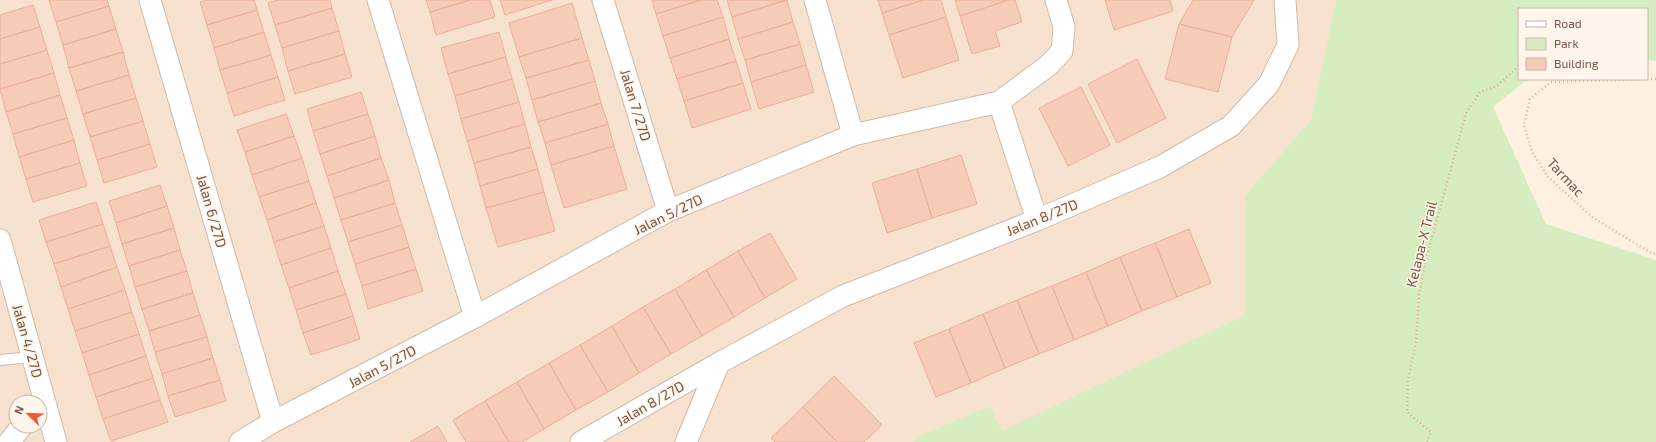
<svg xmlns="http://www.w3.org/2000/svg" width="1656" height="442" font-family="'Exo 2',sans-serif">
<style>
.residential{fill:#f6e2cf;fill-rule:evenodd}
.green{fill:#d5edbf}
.building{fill:#f6cbb7;stroke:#eab096}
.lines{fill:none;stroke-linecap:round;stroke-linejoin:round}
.service-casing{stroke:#d2b9aa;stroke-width:12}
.minor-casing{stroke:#d2b9aa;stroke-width:23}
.path{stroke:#dbae9a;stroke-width:2.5;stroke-dasharray:1 3;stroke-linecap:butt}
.service{stroke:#fff;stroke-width:10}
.minor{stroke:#fff;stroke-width:21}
.labels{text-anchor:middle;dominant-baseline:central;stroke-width:3;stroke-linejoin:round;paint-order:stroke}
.street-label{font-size:14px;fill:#785446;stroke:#fff5ea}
</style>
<rect width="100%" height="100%" fill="#fef1e2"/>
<!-- residential -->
<path class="residential" d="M0,0h1336l-25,120 -66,75v120l-243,117 -12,-26 -69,29 -8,7h-913zM16,402h24v24h-24z"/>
<!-- green -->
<path class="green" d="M1336,0h320v61l-9,-1v-51h-128v70h9l-35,28 53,117 110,36v182h-743l8,-7 69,-29 12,25 243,-116v-120l66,-75z"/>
<!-- building -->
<path class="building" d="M49,0h58l2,6 -53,16z
M207,0h47l3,10 -50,15 -7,-23z
M277,0h53l2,8 -57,17 -7,-22z
M426,0h44l-40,12z
M470,0h20l5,17 -59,18 -6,-23z
M500,0h52l-47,15z
M652,0h49l-45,14z
M701,0h16l6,17 -60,19 -7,-22z
M727,0h59l-54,17z
M787,0l6,22 -55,17 -6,-22z
M878,0h45l-41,13z
M923,0h18l5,17 -57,18 -7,-22z
M955,0h54l-49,16z
M1009,0h6l7,22 -27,9 5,15 -28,8 -12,-38z
M1105,0h65l3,11 -59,19z
M1193,0h61l-22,37 -53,-13z
M572,3l10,35 -63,19 -10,-34z
M33,5l7,22 -40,12v-24z
M109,6l7,23 -53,16 -7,-23z
M332,8l7,23 -57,17 -7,-23z
M257,10l7,22 -50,16 -7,-23z
M723,17l6,22 -59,19 -7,-22z
M946,17l13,43 -56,18 -14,-43z
M793,22l7,22 -55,16 -7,-21z
M1179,24l53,13 -14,55 -53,-13z
M40,27l7,23 -47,14v-25z
M116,29l7,23 -54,16 -6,-23z
M339,31l6,23 -57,17 -6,-23z
M264,32l7,23 -51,15 -6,-22z
M499,32l7,25 -58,17 -7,-26z
M582,38l7,22 -63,18 -7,-21z
M729,39l7,22 -59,18 -7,-21z
M800,44l6,21 -55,17 -6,-22z
M47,50l7,23 -54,16v-25z
M123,52l6,23 -53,16 -7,-23z
M345,54l7,23 -57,17 -7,-23z
M271,55l7,22 -51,16 -7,-23z
M506,57l6,22 -57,17 -7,-22z
M1137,59l29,59 -49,25 -29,-59z
M589,60l6,21 -63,19 -6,-22z
M736,61l7,22 -59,18 -7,-22z
M806,65l8,27 -55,17 -8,-27z
M54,73l6,22 -54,17 -6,-23z
M129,75l7,23 -53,16 -7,-23z
M278,77l7,23 -51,16 -7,-23z
M512,79l7,23 -58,17 -6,-23z
M595,81l6,22 -63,19 -6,-22z
M743,83l8,26 -59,19 -8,-27z
M1081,87l29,58 -42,21 -29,-58z
M361,92l7,22 -55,17 -6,-22z
M60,95l7,23 -54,16 -7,-22z
M136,98l7,23 -53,16 -7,-23z
M519,102l6,22 -58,17 -6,-22z
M601,103l7,21 -63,19 -7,-21z
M286,114l8,22 -49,16 -8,-22z
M368,114l7,22 -55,18 -7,-23z
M67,118l7,22 -55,17 -6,-23z
M143,121l7,23 -53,16 -7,-23z
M525,124l6,23 -57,16 -7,-22z
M608,124l6,22 -63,19 -6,-22z
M294,136l8,22 -50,17 -7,-23z
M375,136l6,22 -54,18 -7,-22z
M74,140l6,23 -54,16 -7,-22z
M150,144l7,23 -53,16 -7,-23z
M614,146l13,43 -63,19 -13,-43z
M531,147l7,22 -58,17 -6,-23z
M961,155l16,49 -45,14 -15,-49z
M302,158l7,23 -50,16 -7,-22z
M381,158l8,22 -55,18 -7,-22z
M80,163l7,23 -54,16 -7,-23z
M538,169l6,23 -58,16 -6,-22z
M917,169l15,49 -45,15 -15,-50z
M389,180l6,23 -54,17 -7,-22z
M309,181l7,22 -49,17 -8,-23z
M160,185l7,21 -51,17 -7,-22z
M544,192l11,39 -57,16 -12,-39z
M96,202l7,22 -57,18 -7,-22z
M316,203l8,23 -50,16 -7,-22z
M395,203l7,22 -54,17 -7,-22z
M167,206l7,22 -52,16 -6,-21z
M103,224l7,22 -56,18 -8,-22z
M402,225l7,22 -54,17 -7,-22z
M324,226l7,22 -50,17 -7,-23z
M174,228l6,22 -51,16 -7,-22z
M1189,229l22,54 -34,14 -22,-54z
M770,233l27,46 -32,19 -27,-47z
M1155,243l22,54 -35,14 -22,-54z
M110,246l7,21 -56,20 -7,-23z
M409,247l7,22 -54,17 -7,-22z
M331,248l7,23 -49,17 -8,-23z
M180,250l7,21 -52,16 -6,-21z
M738,251l27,47 -31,19 -28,-47z
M1120,257l22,54 -34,15 -22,-54z
M117,267l8,23 -57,19 -7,-22z
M416,269l7,22 -55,18 -6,-23z
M706,270l28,47 -32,19 -27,-47z
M187,271l6,22 -51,16 -7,-22z
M338,271l8,23 -50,16 -7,-22z
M1086,272l22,54 -34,14 -22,-54z
M1052,286l22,54 -35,14 -22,-54z
M675,289l27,47 -31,18 -28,-47z
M125,290l7,22 -57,19 -7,-22z
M193,293l7,22 -51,16 -7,-22z
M346,294l7,22 -50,17 -7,-23z
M1017,300l22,54 -34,14 -22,-54z
M643,307l28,47 -32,19 -27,-47z
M132,312l7,22 -57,19 -7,-22z
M983,314l22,54 -34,15 -22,-54z
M200,315l7,22 -52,15 -6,-21z
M353,316l7,23 -49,16 -8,-22z
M612,326l27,47 -31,19 -28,-47z
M949,329l22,54 -35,14 -22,-54z
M139,334l7,22 -57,19 -7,-22z
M207,337l6,21 -51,16 -7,-22z
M580,345l28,47 -32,18 -27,-47z
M146,356l7,22 -57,19 -7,-22z
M213,358l7,22 -52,16 -6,-22z
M549,363l27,47 -32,19 -27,-47z
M834,376l48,49 -18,17h-27l-34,-35z
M153,378l7,22 -57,19 -7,-22z
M220,380l6,21 -51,16 -7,-21z
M517,382l27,47 -22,13h-13l-24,-41z
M160,400l8,22 -57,19 -8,-22z
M485,401l24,41h-43l-13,-22z
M803,407l34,35h-62l-4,-4z
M438,426l9,16h-37z"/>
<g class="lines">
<!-- service casing -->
<g class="service-casing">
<path id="service" d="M0,360l32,-3"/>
</g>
<!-- minor casing -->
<g class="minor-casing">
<path id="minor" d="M150,0l123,422
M378,0l97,317
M603,0l65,211
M815,0l38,135
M999,102l38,118
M0,240l56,202
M9,442l13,-16
M240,442l33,-20 202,-105 193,-106 185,-76 146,-33 50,-37 13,-14 2,-24 -8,-27
M581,442l138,-79 124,-67 194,-76 123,-53 71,-41 38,-42 19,-39 -3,-45
M686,442l33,-79"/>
</g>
<!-- path -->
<path class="path" d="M1644,79l-93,3 -21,17 -6,26 8,27 16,25 44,40 59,36 5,1
M1647,79h9
M1427,442l4,-10 -24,-20 1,-33 8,-36 3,-48 7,-35 40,-147 14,-21 17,-6 22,-20"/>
<!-- service -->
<use href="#service" class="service"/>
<!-- minor -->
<use href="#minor" class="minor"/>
</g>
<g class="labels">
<!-- street labels -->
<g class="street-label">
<text transform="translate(636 105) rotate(73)">Jalan 7/27D</text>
<text transform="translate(1566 177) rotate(47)">Tarmac</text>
<text transform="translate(212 211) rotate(74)">Jalan 6/27D</text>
<text transform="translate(668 214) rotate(-26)">Jalan 5/27D</text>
<text transform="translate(1042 217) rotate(-22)">Jalan 8/27D</text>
<text transform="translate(1421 244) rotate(-76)">Kelapa-X Trail</text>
<text transform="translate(28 341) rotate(74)">Jalan 4/27D</text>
<text transform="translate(382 366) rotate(-28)">Jalan 5/27D</text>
<text transform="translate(650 403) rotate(-30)">Jalan 8/27D</text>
</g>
</g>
<!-- legend -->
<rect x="1518" y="8" width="130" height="72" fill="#fff5ea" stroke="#c9b5a8"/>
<rect x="1526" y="21" width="20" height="6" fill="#ffffff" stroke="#c9b5a8"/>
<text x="1554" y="28" font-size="12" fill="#785446">Road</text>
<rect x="1526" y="38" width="20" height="12" fill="#d5edbf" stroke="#c9b5a8"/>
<text x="1554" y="48" font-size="12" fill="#785446">Park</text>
<rect x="1526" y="58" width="20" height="12" fill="#f6cbb7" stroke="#c9b5a8"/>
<text x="1554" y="68" font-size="12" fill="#785446">Building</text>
<!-- north arrow -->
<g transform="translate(28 414) rotate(293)"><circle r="19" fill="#fff5ea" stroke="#c9b5a8"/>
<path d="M0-3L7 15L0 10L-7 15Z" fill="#f3573c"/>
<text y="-6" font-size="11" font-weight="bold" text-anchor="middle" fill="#785446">N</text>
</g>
</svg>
